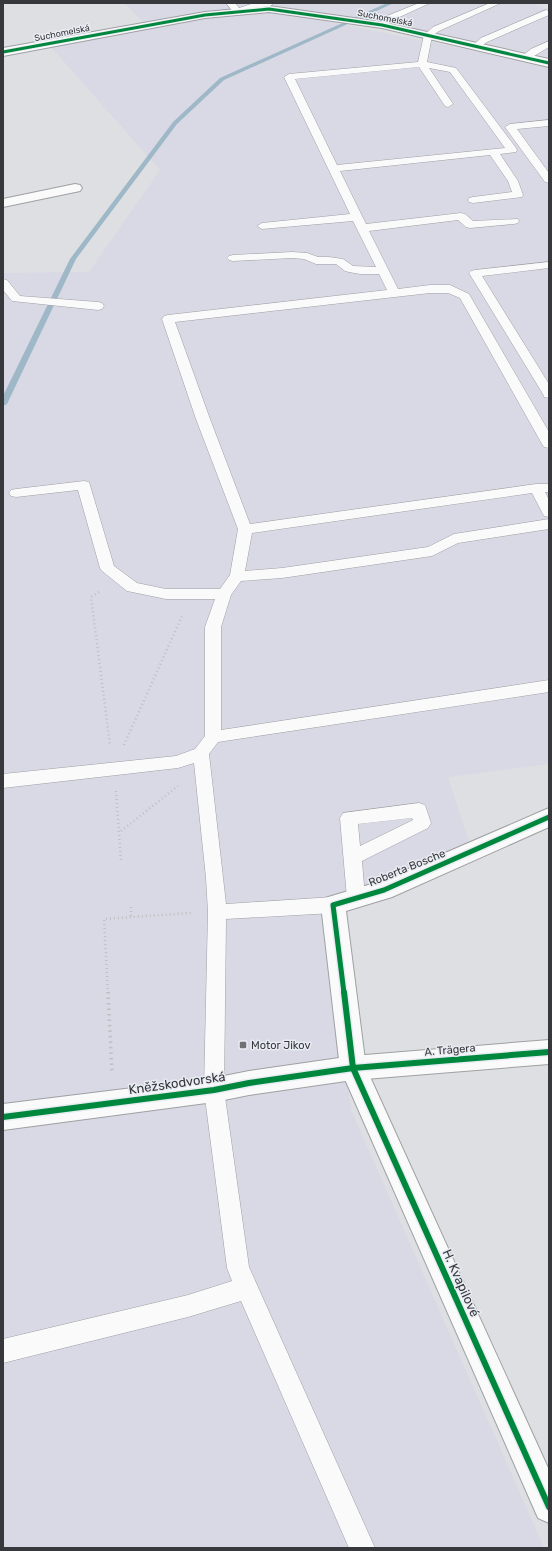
<svg xmlns="http://www.w3.org/2000/svg" width="552" height="1551" font-family="Rubik,sans-serif">
<style>
.industrial{fill:#d9d8e5}
.lines{fill:none;stroke-linecap:round;stroke-linejoin:round}
.stream{fill:#9fb8c7;fill-rule:evenodd}
.service-casing{stroke:#9ea0a2;stroke-width:1}
.minor-casing{stroke:#9ea0a2;stroke-width:2}
.tertiary-casing{stroke:#9ea0a2;stroke-width:2}
.path-far1{stroke:#bfbfc1;stroke-width:2.5;stroke-dasharray:1 3;stroke-linecap:butt}
.path{stroke:#bfbfc1;stroke-width:3.5;stroke-dasharray:1.5 4;stroke-linecap:butt}
.service{fill:#fafafb;fill-rule:evenodd}
.minor{fill:#fafafb;fill-rule:evenodd}
.tertiary{fill:#fafafb;fill-rule:evenodd}
.cycleway-far2-casing{stroke:#e8ecf3;stroke-width:4.5}
.cycleway-far1-casing{stroke:#e8ecf3;stroke-width:8}
.cycleway-casing{stroke:#e8ecf3;stroke-width:9}
.cycleway-far2{stroke:#00873e;stroke-width:3}
.cycleway-far1{stroke:#00873e;stroke-width:5}
.cycleway{stroke:#00873e;stroke-width:6}
.poi-dot{fill:#717275;stroke:#e8ecf3;stroke-width:1.5}
.labels{text-anchor:middle;dominant-baseline:central;stroke-width:3;stroke-linejoin:round;paint-order:stroke}
.far-street-label{font-size:9px;fill:#37383b;stroke:#e8ecf3}
.street-label{font-size:11px;fill:#37383b;stroke:#e8ecf3}
.poi-label{font-size:11px;fill:#37383b;stroke:#e8ecf3;text-anchor:start}
.near-street-label{font-size:13px;fill:#37383b;stroke:#e8ecf3}
</style>
<rect width="100%" height="100%" fill="#dddfe2"/>
<!-- industrial -->
<path class="industrial" d="M124,3h407l18,7v47l-163,-33 -116,-14 279,56v698l-101,13 22,68 -91,39 -55,16 27,210 193,438h-541v-1275l86,-1 71,-102 -109,-123 99,-18z"/>
<g class="lines">
<!-- stream -->
<path class="stream" d="M387,3h7l-170,77 -47,44 -101,135 -69,145 -4,2v-10l67,-137 103,-137 47,-44z"/>
<!-- service casing -->
<g class="service-casing">
<path id="service" d="M226,3h9l4,5 15,-5h20l-4,3 -17,2 -15,7 -3,-1z
M419,3h11l-37,17 -8,7h-6l-1,-2 9,-9z
M490,3h11l-62,28 -7,5 -5,26 29,6 60,80 1,2 -1,2 -16,2 18,27 5,14 -1,2 -49,6 -4,-1 -1,-2 1,-2 4,-1 39,-5 -4,-11 -18,-26 -150,16 26,53 95,-11 4,1 8,7 45,-2 1,2 -1,2 -4,1 -44,4 -4,-1 -8,-7 -89,11 29,58 32,-4h20l19,9 80,138v16l-5,-1 -2,-3 -82,-146 -12,-5h-18l-255,29 35,97 40,105 286,-40h13v8h-4l4,8v17l-5,-1 -12,-23 -280,40 -7,38 37,-3 146,-21 26,-13 95,-15v10l-91,14 -26,13 -150,22 -41,3 -10,14 -10,32v103l328,-50v12l-331,50 -9,12 17,150 107,-7 7,3 2,5 -2,5 -7,3 -107,6 -2,171 25,177 126,281h-26l-108,-247 -53,16 -185,46v-24l185,-44 44,-14 -5,-13 -23,-178 4,-178 -2,-34 -12,-115 -16,5 -175,20v-14l173,-18 19,-7 10,-13v-109l10,-28h-49l-34,-7 -5,-1 -25,-20 -2,-3 -22,-78 -62,7 -5,-1 -2,-3 2,-3 5,-1 68,-8 5,1 25,84 23,17 29,6h54l10,-14 8,-46 -42,-110 -34,-100 2,-3 4,-1 219,-25 -8,-16h-19l-11,-2 -4,-1 -9,-7h-20l-12,-5 -12,-1 -59,3 -4,-1 -2,-2 2,-2 4,-1 59,-3 15,1 11,4h11l14,2 10,7 23,1 -23,-46 -91,8 -5,-3 5,-3 88,-9 -66,-137 5,-3 129,-12 6,-27 9,-8zM419,67l26,39 3,1 5,-3 -24,-36 21,4 55,76 -168,17 -42,-86z
M546,10l3,1v4l-62,27 -10,7 -5,-3 9,-8z
M549,41v6l-20,12h-6l-2,-2 10,-8z
M549,120v6l-32,3 32,44v10l-4,-1 -40,-55 5,-3z
M549,262v6l-67,8 67,108v14l-5,-1 -1,-3 -74,-121 2,-2 4,-1z
M3,279l4,1 13,16 78,6 4,1 2,3 -2,3 -4,1 -86,-9 -9,-11z
M419,803l6,2 6,18 -3,5 -66,33 3,37 -3,5 -6,3 -6,-3 -3,-5 -7,-80 3,-5zM412,818l1,2 -53,26 -2,-22z"/>
</g>
<!-- minor casing -->
<g class="minor-casing">
<path id="minor" d="M269,6l113,16 167,37v8l-167,-39 -113,-16 -64,6 -202,38v-8l202,-36z
M75,184l5,1 2,3 -2,3 -77,16v-8z
M549,808v19l-157,70 -46,14 20,157 183,402v53l-11,-5 -198,-450 -19,-163 4,-7 53,-16z"/>
</g>
<!-- tertiary casing -->
<g class="tertiary-casing">
<path id="tertiary" d="M549,1040v24l-196,16 -104,15 -35,7 -211,28v-26l211,-26 35,-7 104,-15z"/>
</g>
<!-- path-far1 -->
<path class="path-far1" d="M99,592l-8,5 19,148
M124,745l58,-129
M116,791l5,70
M121,831l57,-45
M131,907v10
M108,993l-4,-74 87,-6"/>
<!-- path -->
<path class="path" d="M108,992l4,81"/>
<!-- service -->
<use href="#service" class="service"/>
<!-- minor -->
<use href="#minor" class="minor"/>
<!-- tertiary -->
<use href="#tertiary" class="tertiary"/>
<!-- cycleway-far2 casing -->
<g class="cycleway-far2-casing">
<path id="cycleway-far2" d="M3,52l202,-37 64,-6 113,16 167,38"/>
</g>
<!-- cycleway-far1 casing -->
<g class="cycleway-far1-casing">
<path id="cycleway-far1" d="M344,993l-11,-88 51,-15 165,-73"/>
</g>
<!-- cycleway casing -->
<g class="cycleway-casing">
<path id="cycleway" d="M344,992l9,76 196,439
M3,1117l211,-27 35,-7 104,-15 196,-16"/>
</g>
<!-- cycleway-far2 -->
<use href="#cycleway-far2" class="cycleway-far2"/>
<!-- cycleway-far1 -->
<use href="#cycleway-far1" class="cycleway-far1"/>
<!-- cycleway -->
<use href="#cycleway" class="cycleway"/>
</g>
<!-- markers -->
<rect class="poi-dot" x="239" y="1041" width="8" height="8" rx="2"/>
<g class="labels">
<!-- far-street labels -->
<g class="far-street-label">
<text transform="translate(385 18) rotate(11)">Suchomelská</text>
<text transform="translate(62 33) rotate(-11)">Suchomelská</text>
</g>
<!-- street labels -->
<g class="street-label">
<text transform="translate(407 868) rotate(-22)">Roberta Bosche</text>
<text transform="translate(450 1050) rotate(-5)">A. Trägera</text>
</g>
<!-- poi labels -->
<g class="poi-label">
<text x="251" y="1045">Motor Jikov</text>
</g>
<!-- near-street labels -->
<g class="near-street-label">
<text transform="translate(177 1083) rotate(-8)">Kněžskodvorská</text>
<text transform="translate(461 1283) rotate(66)">H. Kvapilové</text>
</g>
</g>
<!-- border -->
<rect width="552" height="1551" fill="none" stroke="#37383b" stroke-width="8"/>
</svg>
